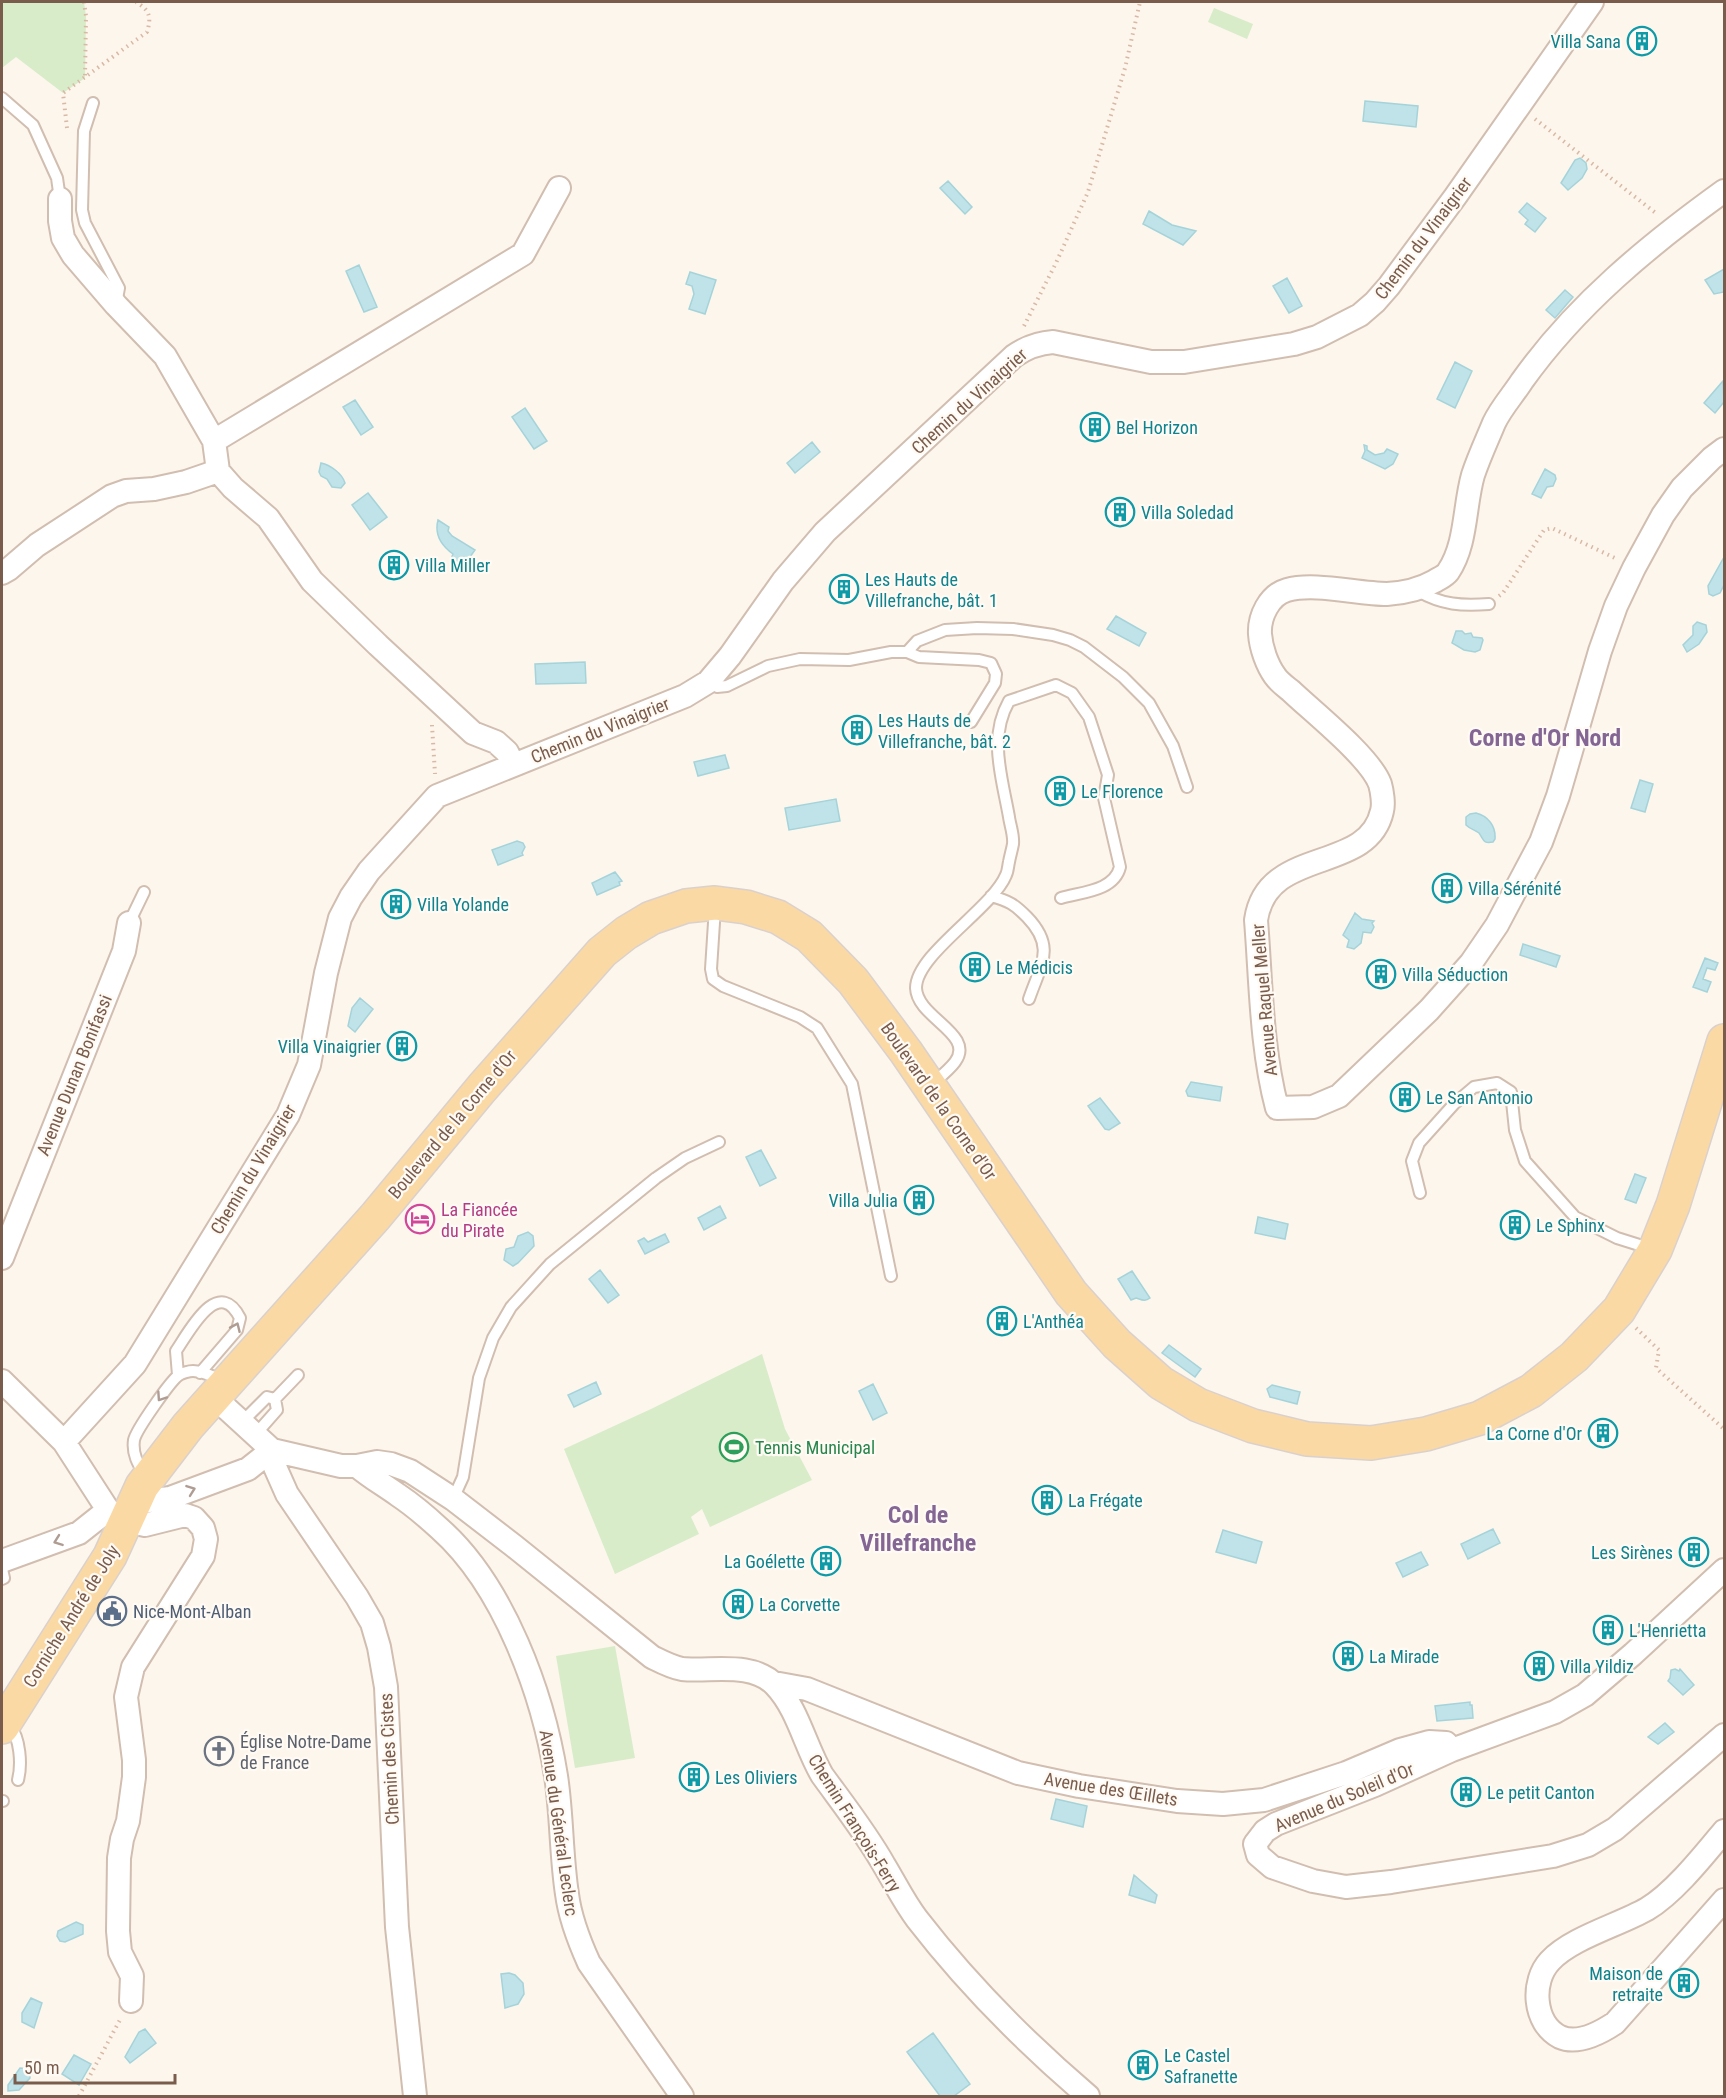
<svg xmlns="http://www.w3.org/2000/svg" width="1726" height="2098" font-family="'Roboto Condensed',sans-serif">
<style>
.green{fill:#d8ecc9}
.water{fill:#bfe3e8;stroke:#a5d3da;stroke-width:1.5}
.lines{fill:none;stroke-linecap:round;stroke-linejoin:round}
.lane-casing{stroke:#d1beb0;stroke-width:14}
.street-casing{stroke:#d1beb0;stroke-width:26}
.primary-casing{stroke:#dad1cd;stroke-width:36}
.path{stroke:#d9b8a5;stroke-width:4;stroke-dasharray:1.5 4.5;stroke-linecap:butt}
.lane{stroke:#fff;stroke-width:10}
.street{stroke:#fff;stroke-width:22}
.primary{stroke:#fbd9a5;stroke-width:33}
.oneway{stroke:#af9d94}
.labels{text-anchor:middle;dominant-baseline:central;stroke-width:4.5;stroke-linejoin:round;paint-order:stroke}
.culture-label{font-size:18px;fill:#0d838f;stroke:#fffaf3;text-anchor:start}
.street-label{font-size:18px;fill:#7a5c4d;stroke:#fffaf3}
.hotel-label{font-size:18px;fill:#b23c85;stroke:#fffaf3;text-anchor:start}
.leisure-label{font-size:18px;fill:#27864d;stroke:#fffaf3;text-anchor:start}
.service-label{font-size:18px;fill:#4e5e75;stroke:#fffaf3;text-anchor:start}
.worship-label{font-size:18px;fill:#5b616d;stroke:#fffaf3;text-anchor:start}
.district-label{font-size:24px;font-weight:bold;fill:#846695;stroke:#fffaf3}
</style>
<rect width="100%" height="100%" fill="#fdf6ec"/>
<!-- green -->
<path class="green" d="M2,2h82l2,14 -1,62 -22,15 -47,-36 -14,11z
M1214,8l39,16 -6,15 -39,-17z
M762,1354l23,75 27,51 -102,47 -8,-18 -11,8 8,17 -84,40 -51,-125 87,-40z
M615,1646l20,112 -60,10 -19,-112z"/>
<!-- water -->
<path class="water" d="M1365,101l53,5 -2,21 -53,-6z
M1580,158l6,5 1,6 -5,9 -14,12 -7,-7 14,-23z
M948,181l24,26 -7,7 -25,-26z
M1527,203l19,15 -11,14 -10,-8 3,-4 -9,-8z
M1149,211l23,14 24,6 -13,14 -40,-21z
M359,265l18,42 -13,5 -18,-41z
M1724,269v23l-10,2 -9,-14z
M690,272l26,8 -11,34 -16,-5 5,-15 -2,-8 -6,-2z
M1287,278l15,28 -13,7 -16,-27z
M1565,290l8,7 -18,21 -9,-8z
M1455,362l17,9 -17,37 -18,-9z
M1723,381l1,21 -9,11 -11,-10z
M355,400l18,27 -12,8 -18,-28z
M525,408l22,33 -13,8 -22,-32z
M812,442l8,10 -25,21 -8,-10z
M1364,445l3,1v4l8,5 9,-2 3,-4 11,5 -5,10 -8,5 -23,-11 3,-7z
M321,463c9,2 21,10 24,20l-4,5 -9,-1 -5,-8 -6,-3 -2,-4z
M1545,469l10,6 1,4 -3,7 -6,1 -6,11 -9,-4z
M368,493l19,24 -17,13 -18,-25z
M438,520l11,7 -1,4 4,5 23,14 -8,11 -7,1 -9,-3 2,-5c-11,-8 -19,-19 -15,-34z
M1724,557v28l-4,8 -7,3 -4,-2 -1,-8z
M1116,616l30,17 -7,13 -32,-17z
M1697,622l9,3 1,7 -8,12 -12,8 -4,-7 10,-10v-9z
M1456,631h6l3,3 6,-1 2,4 9,1 1,2 -3,10 -5,2 -11,-2 -12,-7z
M585,662l1,21 -50,1 -1,-20z
M725,755l4,13 -31,8 -4,-14z
M1640,780l13,4 -8,28 -14,-4z
M836,799l4,22 -51,9 -4,-22z
M1476,813c12,3 20,13 19,26l-2,3c-10,2 -9,-2 -14,-9 -4,-3 -9,-4 -13,-8v-8l4,-3z
M517,841l6,2 2,4 -3,6 1,2 -25,10 -6,-15z
M615,872l7,9 -3,1 1,3 -23,10 -5,-12z
M1355,913l7,6 12,2 -2,2 2,4 -3,6 -8,-1 -2,11 -7,6 -7,-2 2,-7 -6,-5z
M1523,944l37,12 -4,11 -36,-12z
M1705,958l13,5 -3,7 -8,-2 -4,11 8,3 -4,10 -14,-5z
M360,998l13,11 -18,23 -7,-6 4,-18z
M1191,1082l31,5 -2,14 -32,-5 -2,-5z
M1100,1098l20,25 -11,7 -4,-1 -17,-23z
M761,1150l15,28 -16,8 -14,-29z
M1635,1174l11,4 -10,25 -11,-4z
M720,1206l6,12 -22,12 -6,-12z
M1258,1217l30,7 -3,15 -30,-6z
M528,1232l5,4 1,10 -16,17 -5,3 -9,-6 2,-11 8,-2 4,-11z
M665,1234l4,8 -24,12 -7,-13 6,-3 4,4z
M600,1270l19,25 -11,8 -19,-24z
M1132,1271l18,27c-5,4 -8,2 -14,0l-5,2 -13,-21z
M1169,1345l32,24 -6,8 -33,-24z
M596,1382l5,12 -27,13 -6,-12z
M873,1384l14,29 -14,7 -14,-29z
M1272,1385l28,7 -3,12 -27,-7 -3,-8z
M1493,1529l7,14 -32,16 -7,-15z
M1223,1530l39,12 -6,21 -40,-11z
M1421,1552l7,13 -25,12 -7,-14z
M1675,1669l4,2 1,-2 14,16 -11,10 -15,-14 2,-3 1,-8z
M1470,1702v3h2l1,13 -36,3 -2,-15z
M1665,1723l9,9 -16,12 -10,-7z
M1056,1799l31,7 -4,21 -32,-8z
M1134,1875l23,20 -2,8 -26,-8z
M76,1922l7,3v9l-18,8 -5,-1 -3,-5 1,-5z
M509,1973l6,2 8,8 1,11 -6,10 -13,4 -4,-34z
M31,1998l11,5 -8,25 -12,-6v-9z
M145,2029l11,14 -26,20 -5,-6 14,-25z
M933,2033l37,51 -16,12h-14l-33,-44z
M74,2055l17,9 -12,21 -17,-11z
M20,2068l9,1 1,9 -11,12 -11,1v-6z"/>
<g class="lines">
<!-- lane casing -->
<g class="lane-casing">
<path id="lane" d="M2,98l31,27 24,53 3,21
M93,103l-9,28 -2,79 3,13 34,65 -3,16
M1418,591c24,14 44,15 71,13
M907,652l10,-11 28,-11 32,-2 36,1 40,6 17,5 14,7 39,30 26,26 24,43 14,41
M708,682l9,5 10,-1 41,-20 32,-7 49,1 42,-8h16l12,5 60,3 12,3 5,11 -1,9 -24,39
M991,896c18,5 23,8 36,21 29,30 14,47 2,82
M715,907l-4,62 2,10 10,7 77,31 17,11 35,56 39,192
M129,923l15,-31
M932,1084c8,-7 17,-14 23,-22 21,-28 -38,-44 -39,-74 0,-34 76,-79 90,-113 2,-4 2,-9 3,-13 1,-6 3,-12 4,-18 1,-9 -3,-19 -4,-27 -7,-40 -21,-79 0,-116l47,-16 16,8 17,24 19,58 -4,23 16,69c-6,24 -38,25 -59,31
M1420,1193l-8,-32 7,-18 35,-39 20,-17 23,-4 14,9 4,38 10,31 50,56 42,21 35,11
M178,1375l-2,-24c13,-19 42,-76 64,-33l-3,12 -37,43
M275,1399l23,-24
M242,1422l25,-25 8,2 2,11 -22,25
M145,1475c-7,-11 -13,-21 -11,-35 2,-10 37,-60 45,-65 3,-2 10,-4 14,-4 10,0 21,6 31,10
M453,1499l10,-22 16,-99 14,-40 18,-31 39,-43 106,-86 29,-20 34,-16
M2,1569l2,9 -2,1
M10,1726c10,12 12,38 8,54
M2,1801h1"/>
</g>
<!-- street casing -->
<g class="street-casing">
<path id="street" d="M1724,191c-75,54 -148,114 -202,190 -9,14 -21,27 -28,42 -7,17 -15,34 -21,52 -9,31 -6,69 -25,97 -3,4 -8,6 -13,9 -16,9 -30,12 -48,13 -30,0 -72,-12 -100,-4 -18,5 -28,27 -27,44 1,14 7,31 15,42 4,6 11,11 16,15 22,21 79,66 89,93 2,7 4,20 2,27 -14,64 -115,34 -126,109 5,63 5,127 21,188l36,-1 26,-11 90,-86 42,-47 26,-38 44,-83 17,-46 42,-145 16,-45 18,-38 29,-53 19,-27 30,-30 12,-9
M60,199v22l3,17 10,17 43,50 49,51 49,85 4,30 15,17 35,30 44,63 66,64 95,88 23,9 11,10 6,12
M214,441l309,-187 36,-66
M2,573l7,-4 28,-24 75,-49 14,-5 28,-2 32,-7 32,-11
M2,1258l122,-307 5,-28
M2,1381l62,61 44,68 19,11 18,4 40,-10 9,3 9,10 3,11 -3,17 -70,111 -7,30 8,63v17l-6,44 -6,18 -3,19 -1,73 2,21 12,24 -1,25
M214,1397l58,53 69,16h16l20,-4 14,2 19,7 43,28 61,47 138,111c10,5 19,10 30,12 29,3 70,-8 93,16 23,24 30,61 47,90 21,29 44,58 62,90 11,18 20,37 33,54 51,66 109,124 171,177
M64,1442l71,-78 153,-249 21,-50 17,-92 14,-55 11,-21 18,-26 68,-75 248,-100 23,-14 22,-26 53,-75 42,-49 189,-176c13,-9 24,-13 39,-14l98,20h33l110,-18 23,-7 43,-22 15,-13 14,-16 66,-89 137,-195
M272,1450l3,17 12,27 70,103 15,26 7,24 7,40 11,240 18,169
M357,1466c13,11 27,19 41,29 15,10 29,22 42,34 64,57 103,165 116,247 6,39 5,79 11,118 3,24 12,47 22,69l93,133
M134,1503l36,-5 78,-29 24,-19
M2,1561l77,-28 29,-23
M1724,1570l-91,84 -48,41 -30,17 -103,38 -77,35 -99,39 -11,7 -10,13 3,11 14,12 41,14 33,6 45,-5 162,-26 35,-11 27,-16 109,-94
M774,1683l33,6 211,84 61,13 98,15 46,3 41,-4 82,-27 54,-23 29,-8 17,1 6,7
M1724,1831c-20,24 -50,62 -77,78 -28,16 -76,29 -97,52 -19,20 -17,62 10,76 18,8 40,-4 55,-14l109,-123"/>
</g>
<!-- primary casing -->
<g class="primary-casing">
<path id="primary" d="M2,1727l108,-171 32,-70 46,-60 187,-209 107,-129 120,-136 24,-19 25,-15 35,-12 29,-3 31,4 32,10 31,19 44,45 53,71 165,241 46,51 44,39 37,22 55,21 54,13 64,4 55,-9 54,-16 51,-27 43,-34 45,-47 36,-60 18,-45 51,-164"/>
</g>
<!-- path -->
<path class="path" d="M84,2l2,14 -1,61
M1535,119l122,95
M67,128l-4,-35 84,-61c5,-16 2,-22 -11,-30
M1024,326l32,-63 32,-71 37,-124 15,-66
M1499,596l4,-3 41,-63 8,-2 65,31
M432,725l3,49
M1636,1328l23,22 -3,18 68,61
M79,2096l42,-78"/>
<!-- lane -->
<use href="#lane" class="lane"/>
<!-- street -->
<use href="#street" class="street"/>
<!-- primary -->
<use href="#primary" class="primary"/>
</g>
<!-- one-way arrows -->
<defs><path id="oneway-chevron" d="M-2-3.5L2.5 0L-2 3.5" fill="none" stroke-width="1.6" stroke-linecap="round" stroke-linejoin="round" transform="scale(1.5)"/></defs>
<g class="oneway">
<use href="#oneway-chevron" transform="translate(236 1327) rotate(-66)"/>
<use href="#oneway-chevron" transform="translate(161 1397) rotate(124)"/>
<use href="#oneway-chevron" transform="translate(191 1490) rotate(-20)"/>
<use href="#oneway-chevron" transform="translate(58 1541) rotate(160)"/>
</g>
<!-- icons -->
<defs>
<g id="building-ring" transform="scale(1.5)"><circle r="9.5" fill="#fffaf3" stroke="#0f9aa8" stroke-width="1.5"/><path d="M-4-6H4V6H1V3H-1V6H-4ZM-2.5-4.3h1.7v1.8h-1.7ZM.8-4.3h1.7v1.8H.8ZM-2.5-1h1.7V.8h-1.7ZM.8-1h1.7V.8H.8Z" fill="#0f9aa8"/></g>
<g id="hotel-ring" transform="scale(1.5)"><circle r="9.5" fill="#fffaf3" stroke="#d1479c" stroke-width="1.5"/><path d="M-6-4.5h1.5V1H6V5H4.5V3h-9V5H-6ZM-4 0a1.8 1.8 0 1 1 3.6 0ZM.5 0V-2.5h3Q6-2.5 6 0Z" fill="#d1479c"/></g>
<g id="stadium-ring" transform="scale(1.5)"><circle r="9.5" fill="#fffaf3" stroke="#2e9e5b" stroke-width="1.5"/><path d="M0-5a6.5 5 0 1 0 0 10a6.5 5 0 1 0 0-10ZM-3.5-1.8h7v3.6h-7Z" fill="#2e9e5b"/></g>
<g id="civic-ring" transform="scale(1.5)"><circle r="9.5" fill="#fffaf3" stroke="#5c6f8a" stroke-width="1.5"/><path d="M-.6-6.5H3V-4.5H.6V-3L4-1V1h2V6H-6V1h2V-1L-.6-3ZM-1.2 2.5V6h2.4V2.5Z" fill="#5c6f8a"/></g>
<g id="church-ring" transform="scale(1.5)"><circle r="9.5" fill="#fffaf3" stroke="#6b7280" stroke-width="1.5"/><path d="M-1.2-6h2.4v3.5h3.3v2.4h-3.3V6h-2.4V-.1h-3.3v-2.4h3.3Z" fill="#6b7280"/></g>
</defs>
<g fill-rule="evenodd">
<use href="#building-ring" x="1642" y="41"/>
<use href="#building-ring" x="1095" y="427"/>
<use href="#building-ring" x="1120" y="512"/>
<use href="#building-ring" x="394" y="565"/>
<use href="#building-ring" x="844" y="589"/>
<use href="#building-ring" x="857" y="730"/>
<use href="#building-ring" x="1060" y="791"/>
<use href="#building-ring" x="1447" y="888"/>
<use href="#building-ring" x="396" y="904"/>
<use href="#building-ring" x="975" y="967"/>
<use href="#building-ring" x="1381" y="974"/>
<use href="#building-ring" x="402" y="1046"/>
<use href="#building-ring" x="1405" y="1097"/>
<use href="#building-ring" x="919" y="1200"/>
<use href="#hotel-ring" x="420" y="1219"/>
<use href="#building-ring" x="1515" y="1225"/>
<use href="#building-ring" x="1002" y="1321"/>
<use href="#building-ring" x="1603" y="1433"/>
<use href="#stadium-ring" x="734" y="1447"/>
<use href="#building-ring" x="1047" y="1500"/>
<use href="#building-ring" x="1694" y="1552"/>
<use href="#building-ring" x="826" y="1561"/>
<use href="#building-ring" x="738" y="1604"/>
<use href="#civic-ring" x="112" y="1611"/>
<use href="#building-ring" x="1608" y="1630"/>
<use href="#building-ring" x="1348" y="1656"/>
<use href="#building-ring" x="1539" y="1666"/>
<use href="#church-ring" x="219" y="1751"/>
<use href="#building-ring" x="694" y="1777"/>
<use href="#building-ring" x="1466" y="1792"/>
<use href="#building-ring" x="1684" y="1983"/>
<use href="#building-ring" x="1143" y="2065"/>
</g>
<g class="labels">
<!-- culture labels -->
<g class="culture-label">
<text x="1621" y="41" text-anchor="end">Villa Sana</text>
<text x="1116" y="427">Bel Horizon</text>
<text x="1141" y="512">Villa Soledad</text>
<text x="415" y="565">Villa Miller</text>
<text x="865" y="579">Les Hauts de<tspan x="865" dy="21">Villefranche, bât. 1</tspan></text>
<text x="878" y="720">Les Hauts de<tspan x="878" dy="21">Villefranche, bât. 2</tspan></text>
<text x="1081" y="791">Le Florence</text>
<text x="1468" y="888">Villa Sérénité</text>
<text x="417" y="904">Villa Yolande</text>
<text x="996" y="967">Le Médicis</text>
<text x="1402" y="974">Villa Séduction</text>
<text x="381" y="1046" text-anchor="end">Villa Vinaigrier</text>
<text x="1426" y="1097">Le San Antonio</text>
<text x="898" y="1200" text-anchor="end">Villa Julia</text>
<text x="1536" y="1225">Le Sphinx</text>
<text x="1023" y="1321">L'Anthéa</text>
<text x="1582" y="1433" text-anchor="end">La Corne d'Or</text>
<text x="1068" y="1500">La Frégate</text>
<text x="1673" y="1552" text-anchor="end">Les Sirènes</text>
<text x="805" y="1561" text-anchor="end">La Goélette</text>
<text x="759" y="1604">La Corvette</text>
<text x="1629" y="1630">L'Henrietta</text>
<text x="1369" y="1656">La Mirade</text>
<text x="1560" y="1666">Villa Yildiz</text>
<text x="715" y="1777">Les Oliviers</text>
<text x="1487" y="1792">Le petit Canton</text>
<text x="1663" y="1973" text-anchor="end">Maison de<tspan x="1663" dy="21">retraite</tspan></text>
<text x="1164" y="2055">Le Castel<tspan x="1164" dy="21">Safranette</tspan></text>
</g>
<!-- street labels -->
<g class="street-label">
<text transform="translate(1423 238) rotate(-53)">Chemin du Vinaigrier</text>
<text transform="translate(969 401) rotate(-42)">Chemin du Vinaigrier</text>
<text transform="translate(600 730) rotate(-22)">Chemin du Vinaigrier</text>
<text transform="translate(1264 1000) rotate(-95)">Avenue Raquel Meller</text>
<text transform="translate(74 1075) rotate(-68)">Avenue Dunan Bonifassi</text>
<text transform="translate(939 1101) rotate(55)">Boulevard de la Corne d'Or</text>
<text transform="translate(452 1124) rotate(-50)">Boulevard de la Corne d'Or</text>
<text transform="translate(253 1169) rotate(-59)">Chemin du Vinaigrier</text>
<text transform="translate(71 1616) rotate(-58)">Corniche André de Joly</text>
<text transform="translate(389 1759) rotate(-93)">Chemin des Cistes</text>
<text transform="translate(1111 1789) rotate(9)">Avenue des Œillets</text>
<text transform="translate(1344 1797) rotate(-23)">Avenue du Soleil d'Or</text>
<text transform="translate(559 1823) rotate(82)">Avenue du Général Leclerc</text>
<text transform="translate(855 1823) rotate(58)">Chemin François-Ferry</text>
</g>
<!-- hotel labels -->
<g class="hotel-label">
<text x="441" y="1209">La Fiancée<tspan x="441" dy="21">du Pirate</tspan></text>
</g>
<!-- leisure labels -->
<g class="leisure-label">
<text x="755" y="1447">Tennis Municipal</text>
</g>
<!-- service labels -->
<g class="service-label">
<text x="133" y="1611">Nice-Mont-Alban</text>
</g>
<!-- worship labels -->
<g class="worship-label">
<text x="240" y="1741">Église Notre-Dame<tspan x="240" dy="21">de France</tspan></text>
</g>
<!-- district labels -->
<g class="district-label">
<text x="1545" y="738">Corne d'Or Nord</text>
<text x="918" y="1515">Col de<tspan x="918" dy="28">Villefranche</tspan></text>
</g>
</g>
<!-- border -->
<rect width="1726" height="2098" fill="none" stroke="#7a5c4d" stroke-width="6"/>
<!-- scale -->
<path d="M15 2074v9h160v-9" fill="none" stroke="#7a5c4d" stroke-width="3"/>
<text x="24" y="2074" font-size="18" fill="#7a5c4d" stroke="#fffaf3" stroke-width="4.5" paint-order="stroke">50 m</text>
</svg>
